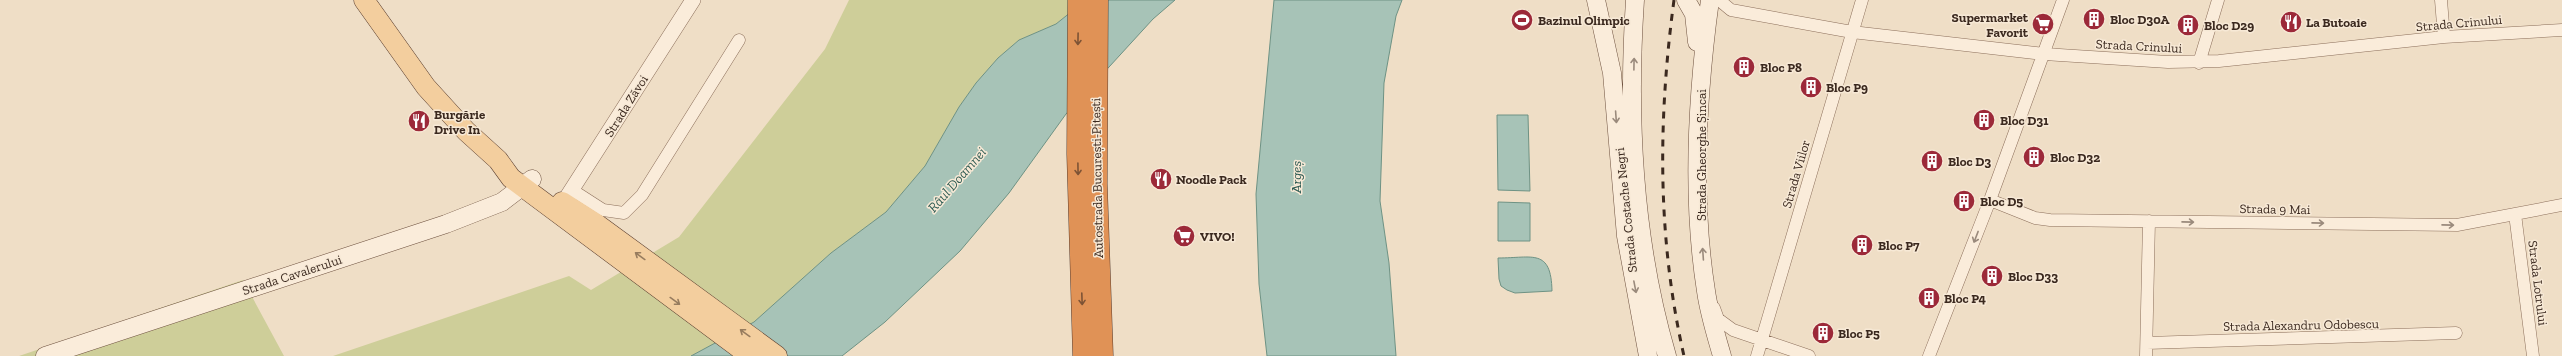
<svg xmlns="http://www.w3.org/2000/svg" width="2562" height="356" font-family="'Zilla Slab',serif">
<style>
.green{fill:#cece99}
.water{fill:#a7c3b7;stroke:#6e9284}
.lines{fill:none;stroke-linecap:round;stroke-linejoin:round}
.minor-casing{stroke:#8c6f5b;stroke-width:13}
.tertiary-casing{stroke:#8c6f5b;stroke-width:16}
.secondary-casing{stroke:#6d503e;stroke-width:19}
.primary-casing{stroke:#593d2f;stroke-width:21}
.motorway-casing{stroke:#593d2f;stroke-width:23}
.minor{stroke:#faecda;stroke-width:12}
.tertiary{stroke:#faecda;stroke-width:15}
.secondary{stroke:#faecda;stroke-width:18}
.primary{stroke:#f3ce9e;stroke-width:20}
.motorway{stroke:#e09256;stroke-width:22}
.rail{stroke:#3b291f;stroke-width:3;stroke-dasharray:7 7;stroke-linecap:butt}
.oneway{stroke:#7d5335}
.oneway2{stroke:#9a8a7c}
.oneway3{stroke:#977c5e}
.labels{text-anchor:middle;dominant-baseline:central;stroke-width:3;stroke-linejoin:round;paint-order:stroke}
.poi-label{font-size:13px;font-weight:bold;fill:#3b291f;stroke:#f7e9d6;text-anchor:start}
.street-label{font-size:13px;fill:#3b291f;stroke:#f7e9d6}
.water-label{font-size:14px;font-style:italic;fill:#2e5b53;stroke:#f7e9d6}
</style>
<rect width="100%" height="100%" fill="#efdec6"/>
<!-- green -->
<path class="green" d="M849,0h237l-30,24 -37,16 -21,18 -22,25 -17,24 -34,59 -39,46 -55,41 -77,69 -54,31 -9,3h-358l236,-80 22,14 88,-53 146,-188z
M243,280l41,76h-265z"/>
<!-- water -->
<path class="water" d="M1086,0h89l-22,19 -87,95 -57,79 -49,58 -75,71 -43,34h-151l63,-34 77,-69 55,-41 39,-46 34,-59 17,-24 22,-25 21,-18 37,-16z
M1274,0h128l-6,16 -12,67 -4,118 9,62 7,93h-129l-8,-72 -3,-90z
M1497,115h31l2,76 -32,-1z
M1498,202l32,1v38h-32z
M1498,258c35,0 53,-10 54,33l-37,2 -8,-3 -6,-4 -2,-7z"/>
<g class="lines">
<!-- minor casing -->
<g class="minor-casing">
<path id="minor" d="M1719,0l12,10 121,22 192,22 124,8 51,-1 225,-24 118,-7
M2441,0l3,37
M2199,63l19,-63
M572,190l31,20 21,3 18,-18 97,-155
M1990,200l45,18 15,2 407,5 105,-20
M2515,214l18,142
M1714,308l4,11 15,11 76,26
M2147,343l309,-10
M1757,356l105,-356
M1929,356l61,-156 73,-200
M2146,356l3,-135"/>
</g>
<!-- tertiary casing -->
<g class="tertiary-casing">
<path id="tertiary" d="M558,211l135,-211"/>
</g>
<!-- secondary casing -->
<g class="secondary-casing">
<path id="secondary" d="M1596,0l16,73 14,163 22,120
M1635,0c-8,120 -2,240 32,356
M1686,0l8,14 3,28
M1710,0c-13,95 -19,196 -4,291 3,22 10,44 16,65
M45,356l401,-132 56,-22 30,-23"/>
</g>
<!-- primary casing -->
<g class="primary-casing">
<path id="primary" d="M364,0l62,87 40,44 32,29 13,18 239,178
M562,202l36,23 179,131"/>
</g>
<!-- motorway casing -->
<g class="motorway-casing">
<path id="motorway" d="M1079,0l-1,154 6,202
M1097,0l-1,184 6,172"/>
</g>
<!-- minor -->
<use href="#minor" class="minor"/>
<!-- tertiary -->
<use href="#tertiary" class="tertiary"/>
<!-- secondary -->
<use href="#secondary" class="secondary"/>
<!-- primary -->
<use href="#primary" class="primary"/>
<!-- motorway -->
<use href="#motorway" class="motorway"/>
<!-- rail -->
<path class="rail" d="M1674,0c-16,119 -17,238 10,356"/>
</g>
<!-- one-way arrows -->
<defs><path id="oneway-shaft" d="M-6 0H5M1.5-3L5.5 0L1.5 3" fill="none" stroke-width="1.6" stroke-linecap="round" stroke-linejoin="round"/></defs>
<g class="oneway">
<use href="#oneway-shaft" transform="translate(1078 39) rotate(91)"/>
<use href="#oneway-shaft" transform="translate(1078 169) rotate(89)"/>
<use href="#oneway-shaft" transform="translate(1082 299) rotate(88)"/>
</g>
<g class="oneway2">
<use href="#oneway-shaft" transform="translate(1634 64) rotate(-89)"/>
<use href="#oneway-shaft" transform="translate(1616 117) rotate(86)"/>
<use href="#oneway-shaft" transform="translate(2188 222) rotate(1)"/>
<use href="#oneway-shaft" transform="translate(2318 223) rotate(1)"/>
<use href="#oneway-shaft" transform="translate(2448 225) rotate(1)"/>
<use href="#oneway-shaft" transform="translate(1976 237) rotate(111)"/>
<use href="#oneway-shaft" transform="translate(1703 254) rotate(-94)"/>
<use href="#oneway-shaft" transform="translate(1635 287) rotate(79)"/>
</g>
<g class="oneway3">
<use href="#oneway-shaft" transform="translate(640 256) rotate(-144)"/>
<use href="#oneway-shaft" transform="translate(675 301) rotate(36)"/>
<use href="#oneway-shaft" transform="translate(745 333) rotate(-144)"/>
</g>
<!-- icons -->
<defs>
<g id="building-disc" transform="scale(1.15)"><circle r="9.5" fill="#9c2939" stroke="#f7e9d6"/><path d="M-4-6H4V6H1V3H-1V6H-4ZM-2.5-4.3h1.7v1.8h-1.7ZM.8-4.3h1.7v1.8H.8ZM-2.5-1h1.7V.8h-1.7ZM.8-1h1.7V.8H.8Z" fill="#fff"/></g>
<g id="stadium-disc" transform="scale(1.15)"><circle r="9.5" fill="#9c2939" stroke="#f7e9d6"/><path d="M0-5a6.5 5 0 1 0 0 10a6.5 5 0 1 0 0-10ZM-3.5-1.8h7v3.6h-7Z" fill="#fff"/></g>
<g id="restaurant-disc" transform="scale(1.15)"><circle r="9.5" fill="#9c2939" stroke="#f7e9d6"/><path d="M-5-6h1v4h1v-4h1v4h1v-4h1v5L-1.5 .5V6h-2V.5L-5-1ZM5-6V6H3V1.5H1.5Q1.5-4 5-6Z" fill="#fff"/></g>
<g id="supermarket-disc" transform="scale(1.15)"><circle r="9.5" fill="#9c2939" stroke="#f7e9d6"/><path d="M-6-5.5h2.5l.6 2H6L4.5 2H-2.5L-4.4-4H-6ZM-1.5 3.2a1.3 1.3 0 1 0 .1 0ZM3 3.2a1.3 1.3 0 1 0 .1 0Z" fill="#fff"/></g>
</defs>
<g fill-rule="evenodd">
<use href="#building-disc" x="2094" y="19"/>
<use href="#stadium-disc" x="1522" y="20"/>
<use href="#restaurant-disc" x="2291" y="22"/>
<use href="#supermarket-disc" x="2043" y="24"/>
<use href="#building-disc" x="2188" y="25"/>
<use href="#building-disc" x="1744" y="67"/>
<use href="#building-disc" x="1811" y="87"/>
<use href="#building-disc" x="1984" y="120"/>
<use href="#restaurant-disc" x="419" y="121"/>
<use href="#building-disc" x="2034" y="157"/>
<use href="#building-disc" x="1932" y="161"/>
<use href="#restaurant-disc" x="1161" y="179"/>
<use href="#building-disc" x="1964" y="201"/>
<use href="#supermarket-disc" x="1184" y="236"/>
<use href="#building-disc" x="1862" y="245"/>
<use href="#building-disc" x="1992" y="276"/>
<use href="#building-disc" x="1929" y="298"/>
<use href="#building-disc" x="1823" y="333"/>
</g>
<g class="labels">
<!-- poi labels -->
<g class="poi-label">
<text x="2028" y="17" text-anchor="end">Supermarket<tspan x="2028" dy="15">Favorit</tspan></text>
<text x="2110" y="19">Bloc D30A</text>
<text x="1538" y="20">Bazinul Olimpic</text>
<text x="2306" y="22">La Butoaie</text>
<text x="2204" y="25">Bloc D29</text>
<text x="1760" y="67">Bloc P8</text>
<text x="1826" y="87">Bloc P9</text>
<text x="434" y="114">Burgărie<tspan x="434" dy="15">Drive In</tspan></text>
<text x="2000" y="120">Bloc D31</text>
<text x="2050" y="157">Bloc D32</text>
<text x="1948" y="161">Bloc D3</text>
<text x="1176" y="179">Noodle Pack</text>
<text x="1980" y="201">Bloc D5</text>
<text x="1200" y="236">VIVO!</text>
<text x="1878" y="245">Bloc P7</text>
<text x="2008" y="276">Bloc D33</text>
<text x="1944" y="298">Bloc P4</text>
<text x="1838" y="333">Bloc P5</text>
</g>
<!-- street labels -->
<g class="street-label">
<text transform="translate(2459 23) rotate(-5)">Strada Crinului</text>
<text transform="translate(2139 46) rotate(3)">Strada Crinului</text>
<text transform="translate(626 106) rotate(-58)">Strada Zăvoi</text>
<text transform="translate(1701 155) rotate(-90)">Strada Gheorghe Șincai</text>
<text transform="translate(1796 174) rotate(-74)">Strada Viilor</text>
<text transform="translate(1097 178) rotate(-91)">Autostrada București-Pitești</text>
<text transform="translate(2275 209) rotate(1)">Strada 9 Mai</text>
<text transform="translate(1626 210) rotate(-96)">Strada Costache Negri</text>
<text transform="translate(292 275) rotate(-18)">Strada Cavalerului</text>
<text transform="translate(2538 283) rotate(83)">Strada Lotrului</text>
<text transform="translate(2301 325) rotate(-1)">Strada Alexandru Odobescu</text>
</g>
<!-- water labels -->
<g class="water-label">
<text transform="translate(1296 177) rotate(-90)">Argeș</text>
<text transform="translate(957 180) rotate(-49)">Râul Doamnei</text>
</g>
</g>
</svg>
